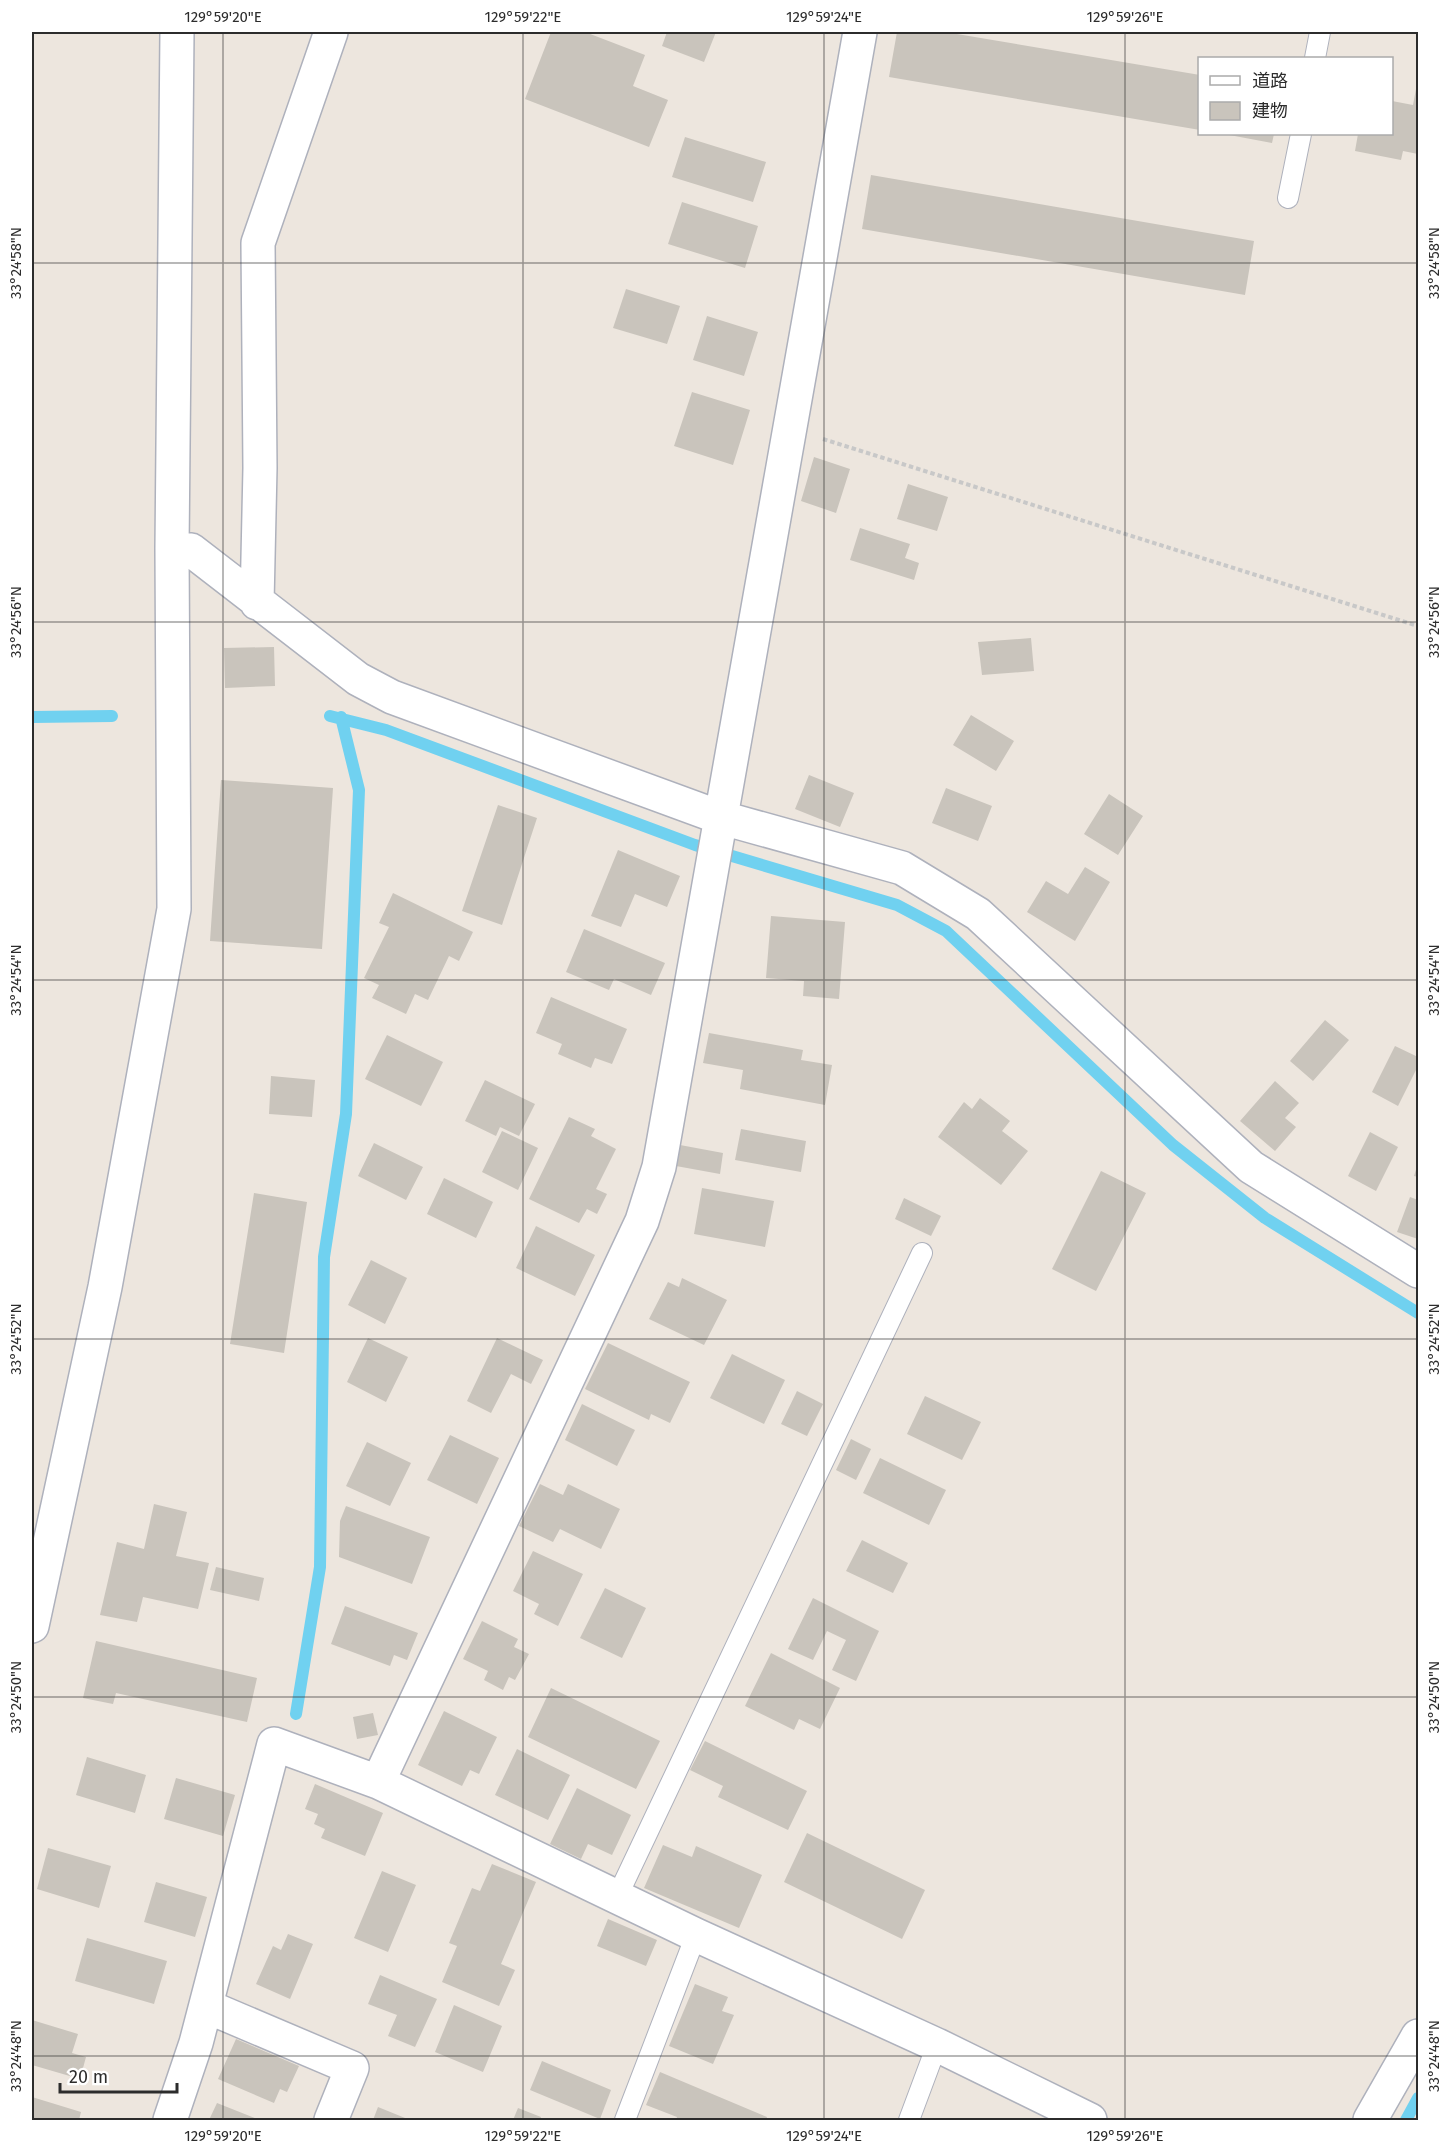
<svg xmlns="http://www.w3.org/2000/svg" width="1450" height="2152" font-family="'Fira Sans','Noto Sans JP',sans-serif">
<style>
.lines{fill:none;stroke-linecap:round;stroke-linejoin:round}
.stream{stroke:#70d1f0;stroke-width:12}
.building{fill:#c9c4bc}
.lane-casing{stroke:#aeb1bc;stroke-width:22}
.street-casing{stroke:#aeb1bc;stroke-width:36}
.path{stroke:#c8c8c8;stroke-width:4;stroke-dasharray:4.5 3;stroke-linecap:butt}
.lane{stroke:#fff;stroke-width:20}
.street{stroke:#fff;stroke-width:33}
.ticks{fill:none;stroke:#2c2c2c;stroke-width:1.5;stroke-opacity:0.45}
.neatline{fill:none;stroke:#2c2c2c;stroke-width:2}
.ticks-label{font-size:15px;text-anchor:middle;fill:#2c2c2c}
</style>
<rect width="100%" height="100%" fill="#ede6de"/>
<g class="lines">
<!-- stream -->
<path class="stream" d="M330,716l56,14 309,115 202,60 49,26 227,214 92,73 153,95
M32,717l80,-1
M296,1714l24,-147 4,-310 22,-143 13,-324 -18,-73
M1406,2120l12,-22"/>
</g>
<!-- building -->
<path class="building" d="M551,32h34l60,23 -12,31 35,14 -19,47 -124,-48z
M667,32h49l-12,30 -42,-16z
M897,32h48l255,43v55l-311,-53z
M1416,89h2v65l-15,-3 -2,9 -46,-9 3,-17h34v-33l21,4z
M1224,134h50l-2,9z
M685,137l81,25 -13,40 -81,-25z
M871,175l383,66 -9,54 -383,-66z
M682,202l76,24 -13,42 -77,-24z
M626,289l54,17 -13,38 -54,-16z
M707,316l51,16 -14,44 -51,-16z
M692,392l58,18 -17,55 -59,-19z
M814,457l36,12 -14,44 -35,-12z
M908,484l40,13 -11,34 -40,-12z
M860,528l50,16 -5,14 14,5 -5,17 -64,-20z
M1031,638l3,33 -52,4 -4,-33z
M274,647l1,39 -50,2 -1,-40z
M971,715l43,26 -18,30 -43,-26z
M809,775l45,18 -14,34 -45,-18z
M221,780l112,8 -11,161 -112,-8z
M946,788l46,18 -14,35 -46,-18z
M1109,794l34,22 -25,39 -34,-21z
M498,805l39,13 -35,107 -40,-14z
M618,850l62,26 -13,31 -32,-13 -14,33 -30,-11z
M1085,867l25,15 -35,59 -48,-29 19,-31 22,13z
M393,893l80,39 -14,29 -10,-5 -21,44 -13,-6 -9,20 -34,-16 7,-13 -15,-7 25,-51 -10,-4z
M771,916l74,6 -6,77 -36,-3 1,-15 -38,-3z
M584,929l81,34 -14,32 -37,-16 -5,11 -43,-18z
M551,997l76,32 -15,35 -17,-6 -4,10 -33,-14 4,-10 -26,-11z
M1325,1020l24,20 -36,41 -23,-20z
M709,1033l94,17 -2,10 31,5 -7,40 -85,-16 3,-19 -40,-7z
M387,1035l56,27 -22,44 -56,-27z
M1395,1046l23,11v9l-20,40 -26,-14z
M271,1076l44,4 -3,37 -43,-3z
M485,1080l50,24 -16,32 -19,-9 -4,9 -31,-15z
M1275,1081l24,22 -14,15 11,9 -21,24 -35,-30z
M980,1098l30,23 -8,10 26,20 -27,34 -63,-48 26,-35 8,7z
M569,1117l26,12 -4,7 25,13 -20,40 11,5 -10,20 -10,-5 -8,14 -50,-24z
M741,1129l65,12 -5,31 -66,-12z
M502,1131l36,17 -20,42 -36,-18z
M1370,1132l28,15 -22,44 -28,-15z
M374,1143l49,24 -17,33 -48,-24z
M680,1145l43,8 -3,21 -44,-8z
M1418,1163v14l-4,-1z
M1101,1171l45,22 -50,98 -44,-22z
M444,1178l49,24 -17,36 -49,-24z
M702,1188l72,13 -9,46 -71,-13z
M254,1193l53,9 -23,151 -54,-9z
M1410,1197l8,3v39l-21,-7z
M904,1198l37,18 -10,20 -36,-17z
M536,1226l59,29 -20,41 -59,-28z
M371,1260l36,18 -22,46 -37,-19z
M682,1278l45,22 -23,45 -55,-26 19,-37 11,5z
M368,1338l40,19 -22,45 -39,-20z
M497,1338l46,22 -12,24 -20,-10 -20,39 -24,-12z
M608,1343l82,39 -20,41 -19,-9 -2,6 -64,-31z
M732,1354l53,26 -21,44 -54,-26z
M797,1391l26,13 -16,32 -26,-12z
M925,1396l56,26 -19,38 -55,-26z
M582,1404l53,26 -18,36 -52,-26z
M450,1435l49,23 -22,46 -50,-24z
M851,1439l20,10 -15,31 -20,-10z
M367,1442l44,21 -21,43 -44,-20z
M880,1458l66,32 -17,35 -66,-32z
M540,1484l23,11 5,-11 52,25 -19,40 -41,-20 -7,13 -34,-16z
M154,1504l33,8 -11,44 33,7 -11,46 -55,-12 -6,25 -37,-7 17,-73 27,7z
M346,1506l84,31 -18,47 -73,-27 1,-36z
M862,1540l46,23 -15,30 -47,-22z
M533,1551l50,23 -25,52 -24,-12 5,-10 -26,-13z
M216,1567l48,11 -5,23 -49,-11z
M605,1588l41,20 -24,50 -42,-20z
M813,1598l66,33 -23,50 -24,-11 14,-30 -19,-9 -14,29 -25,-11z
M345,1606l73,27 -11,27 -13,-5 -4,11 -59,-22z
M482,1621l36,18 -4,8 15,7 -14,26 -6,-3 -6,13 -19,-10 4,-9 -25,-12z
M96,1641l161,37 -10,44 -131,-29 -3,11 -30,-6z
M771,1653l69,35 -20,41 -21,-10 -5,11 -49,-24z
M551,1688l109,53 -24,48 -108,-52z
M444,1711l53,26 -18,37 -9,-4 -8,16 -44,-21z
M373,1713l5,22 -21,4 -4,-22z
M705,1741l102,50 -19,39 -70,-33 5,-11 -33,-16z
M517,1749l53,26 -22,45 -53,-25z
M87,1757l59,18 -11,38 -59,-18z
M176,1778l59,17 -12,41 -59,-17z
M315,1784l68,29 -18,43 -44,-18 4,-9 -11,-5 4,-10 -13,-5z
M577,1788l54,27 -19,40 -24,-11 -7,15 -31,-15z
M807,1833l118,57 -23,49 -118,-57z
M663,1845l29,12 4,-11 66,29 -23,53 -95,-40z
M48,1848l63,18 -12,42 -62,-19z
M492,1864l44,18 -35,82 14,6 -16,36 -57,-24 15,-36 -8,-3 23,-55 8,3z
M382,1871l34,14 -28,67 -34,-14z
M156,1882l51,15 -12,40 -51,-15z
M608,1919l49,21 -11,26 -49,-20z
M288,1934l25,10 -23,55 -34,-15 17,-38 8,4z
M87,1938l80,23 -13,43 -79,-23z
M380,1975l57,24 -22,48 -27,-11 9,-21 -29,-11z
M695,1984l33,13 -6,14 12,4 -21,49 -44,-18z
M454,2005l48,21 -19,46 -48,-20z
M32,2020l46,14 -6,19 14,4 -6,22 -48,-14z
M236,2039l63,27 -12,26 -7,-3 -6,14 -56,-24z
M542,2061l69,29 -11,29 -70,-29z
M660,2072l107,45 -1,3h-90l1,-3 -31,-12z
M32,2097l49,15 -2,8h-47z
M217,2103l43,17h-51z
M378,2107l32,13h-37z
M518,2108l23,9 -1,3h-27z"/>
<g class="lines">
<!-- lane casing -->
<g class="lane-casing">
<path id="lane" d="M1315,58l5,-26
M1288,198l13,-64
M617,1897l305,-644
M625,2120l71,-185
M909,2120l28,-75"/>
</g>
<!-- street casing -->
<g class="street-casing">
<path id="street" d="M172,549l19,1 167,129 34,18 327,120 183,51 76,46 273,253 167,104
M257,603l3,-135 -2,-225 73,-211
M32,1626l73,-339 69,-378 -2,-360 5,-517
M378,1782l264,-561 17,-54 201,-1135
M206,2006l146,62 -21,52
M170,2120l26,-77 78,-299 104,38 318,153 241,110 153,75
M1370,2120l48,-84"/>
</g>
<!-- path -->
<path class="path" d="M823,439l595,187"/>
<!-- lane -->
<use href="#lane" class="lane"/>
<!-- street -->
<use href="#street" class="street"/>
</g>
<!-- ticks -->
<path class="ticks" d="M223,32v2088M523,32v2088M824,32v2088M1125,32v2088M32,263h1386M32,622h1386M32,980h1386M32,1339h1386M32,1697h1386M32,2056h1386"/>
<!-- border -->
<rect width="1450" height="2152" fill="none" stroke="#ffffff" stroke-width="66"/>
<!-- legend -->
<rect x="1198" y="57" width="195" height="78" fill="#ffffff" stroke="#ababab" stroke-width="1.5"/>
<rect x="1210" y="76" width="30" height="9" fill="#ffffff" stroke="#ababab" stroke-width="1.5"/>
<text x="1252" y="87" font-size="18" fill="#2c2c2c">道路</text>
<rect x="1210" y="102" width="30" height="18" fill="#c9c4bc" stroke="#ababab" stroke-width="1.5"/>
<text x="1252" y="117" font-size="18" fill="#2c2c2c">建物</text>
<!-- scale -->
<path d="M60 2083v9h117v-9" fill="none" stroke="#2c2c2c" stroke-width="3"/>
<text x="69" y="2083" font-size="18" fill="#2c2c2c" stroke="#ffffff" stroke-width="4.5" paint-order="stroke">20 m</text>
<rect x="33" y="33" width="1384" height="2086" class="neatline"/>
<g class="ticks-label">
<text x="223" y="22">129°59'20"E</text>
<text x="523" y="22">129°59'22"E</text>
<text x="824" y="22">129°59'24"E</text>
<text x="1125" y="22">129°59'26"E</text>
<text transform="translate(16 263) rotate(-90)" y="5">33°24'58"N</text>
<text transform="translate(1434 263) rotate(-90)" y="5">33°24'58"N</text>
<text transform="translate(16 622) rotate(-90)" y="5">33°24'56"N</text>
<text transform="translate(1434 622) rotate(-90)" y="5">33°24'56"N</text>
<text transform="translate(16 980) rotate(-90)" y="5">33°24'54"N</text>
<text transform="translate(1434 980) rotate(-90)" y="5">33°24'54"N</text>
<text transform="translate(16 1339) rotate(-90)" y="5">33°24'52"N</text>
<text transform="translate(1434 1339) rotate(-90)" y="5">33°24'52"N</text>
<text transform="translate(16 1697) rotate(-90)" y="5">33°24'50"N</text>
<text transform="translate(1434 1697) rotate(-90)" y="5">33°24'50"N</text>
<text transform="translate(16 2056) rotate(-90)" y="5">33°24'48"N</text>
<text transform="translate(1434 2056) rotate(-90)" y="5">33°24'48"N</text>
<text x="223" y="2141">129°59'20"E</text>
<text x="523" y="2141">129°59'22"E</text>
<text x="824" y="2141">129°59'24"E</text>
<text x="1125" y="2141">129°59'26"E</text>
</g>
</svg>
